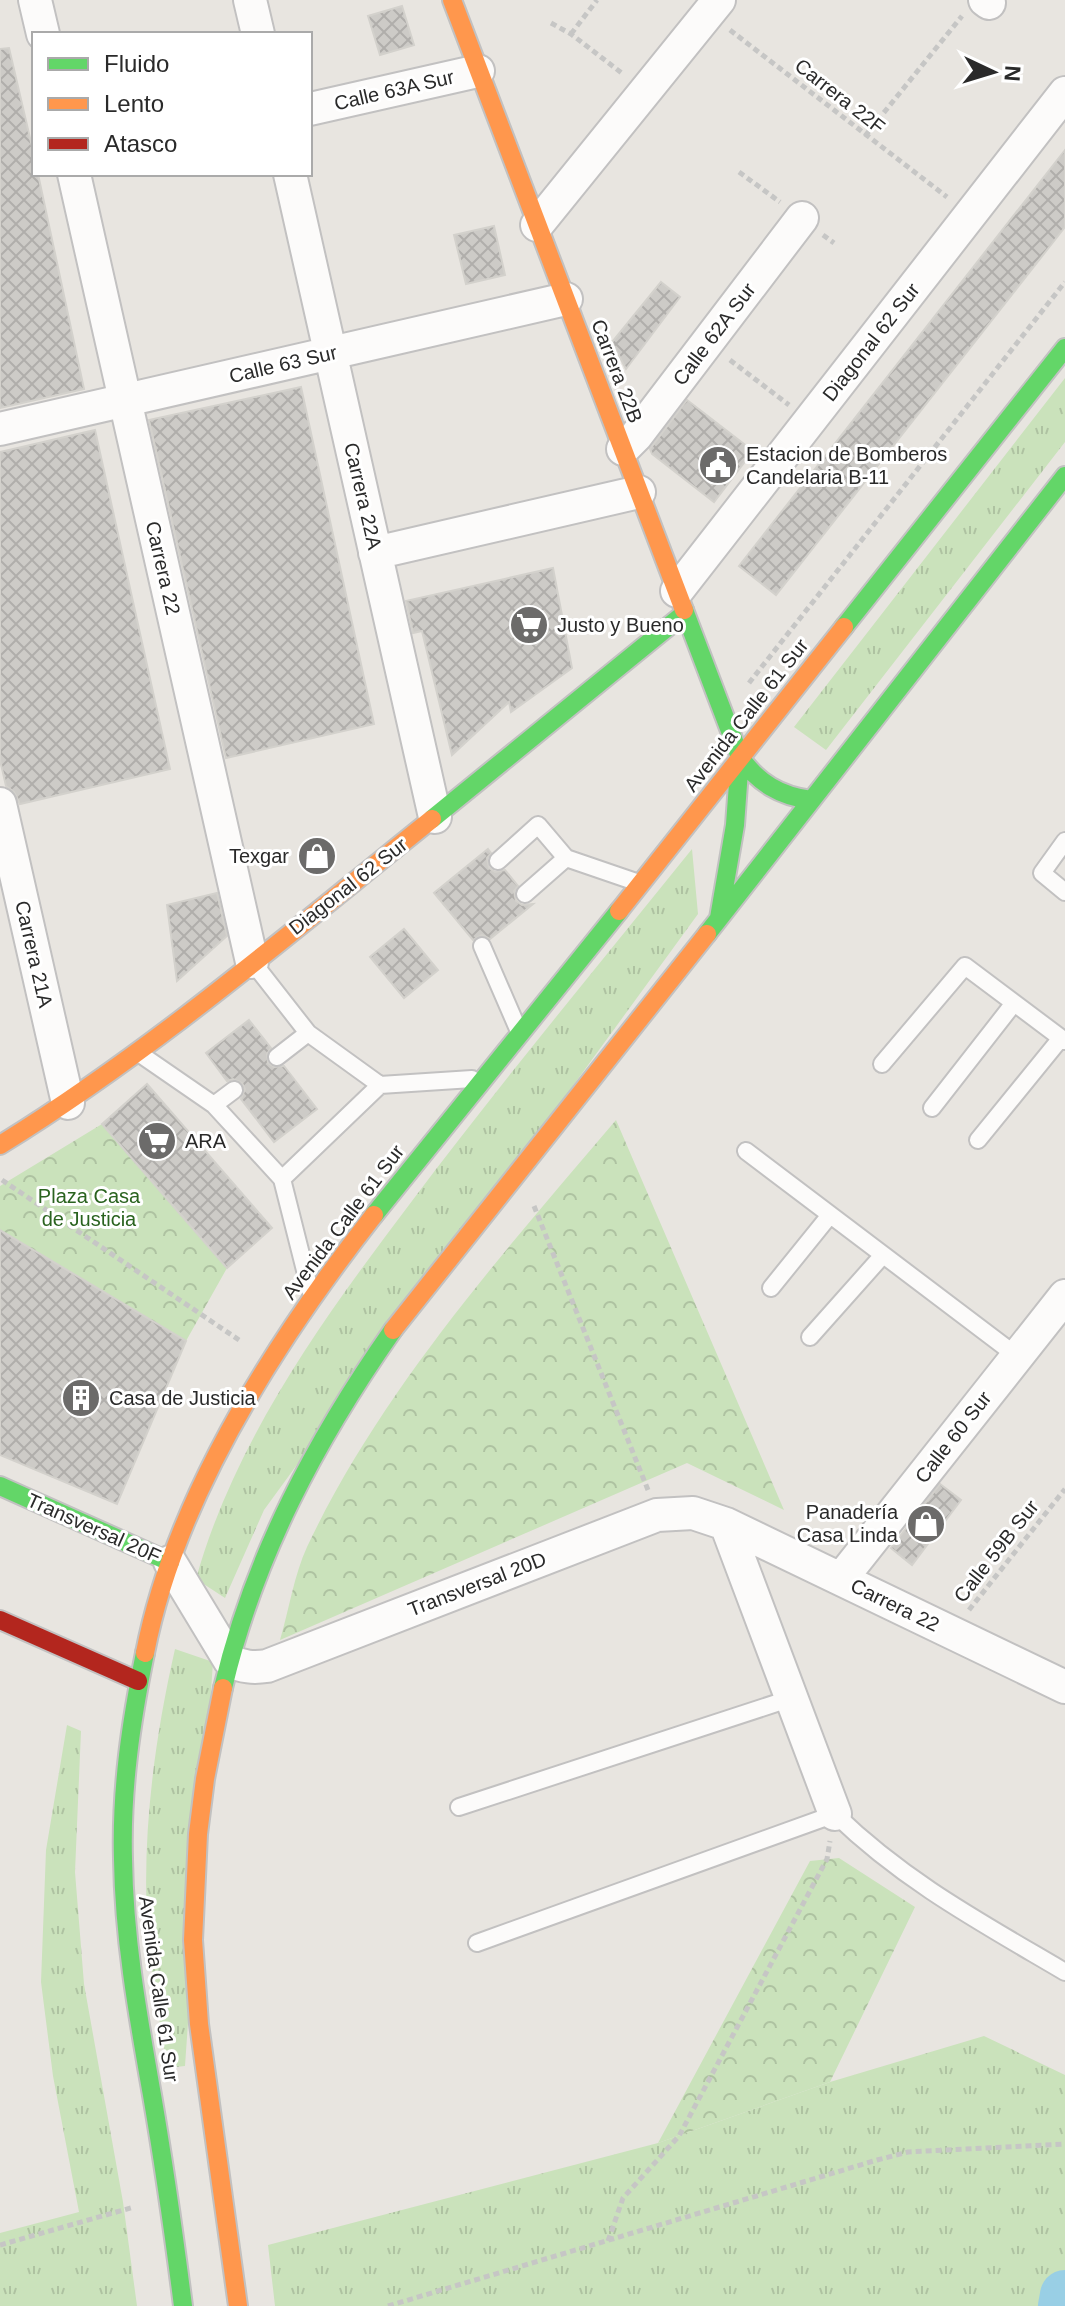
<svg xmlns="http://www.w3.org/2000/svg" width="1065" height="2306" font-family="Helvetica,sans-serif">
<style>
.grass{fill:url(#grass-tufts)}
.park{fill:url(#park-crowns)}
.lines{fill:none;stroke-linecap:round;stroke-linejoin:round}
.river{stroke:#99cfe5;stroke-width:50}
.building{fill:url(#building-cross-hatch);stroke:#d3d1cc;stroke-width:2}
.lane-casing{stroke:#c2c1c1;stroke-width:20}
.street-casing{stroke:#c2c1c1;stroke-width:36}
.fast-casing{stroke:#c2c1c1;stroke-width:22}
.slow-casing{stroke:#c2c1c1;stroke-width:22}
.jam-casing{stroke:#c2c1c1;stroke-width:22}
.path{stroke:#c6c6c5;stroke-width:5;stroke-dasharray:6 4;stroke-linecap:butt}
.lane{stroke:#fcfbfa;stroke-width:16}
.street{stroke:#fcfbfa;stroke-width:32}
.fast{stroke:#63d668;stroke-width:18}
.slow{stroke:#ff974d;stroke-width:18}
.jam{stroke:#b3261e;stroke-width:18}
.labels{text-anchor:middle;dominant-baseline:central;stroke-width:6;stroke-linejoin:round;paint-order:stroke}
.street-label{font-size:20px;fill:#2a2a2a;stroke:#fff}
.poi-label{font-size:20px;fill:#2a2a2a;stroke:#fff;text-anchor:start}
.park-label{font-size:20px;fill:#2a631f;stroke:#fff}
</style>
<defs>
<pattern id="grass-tufts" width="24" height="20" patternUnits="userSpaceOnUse" patternTransform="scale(2)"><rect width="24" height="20" fill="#cae2bb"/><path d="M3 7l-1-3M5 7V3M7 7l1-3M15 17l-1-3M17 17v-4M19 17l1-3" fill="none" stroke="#aec2a1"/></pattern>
<pattern id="park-crowns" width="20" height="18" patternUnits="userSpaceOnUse" patternTransform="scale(2)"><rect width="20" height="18" fill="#cae2bb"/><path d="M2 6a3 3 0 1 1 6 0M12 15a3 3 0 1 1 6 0" fill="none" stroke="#aec2a1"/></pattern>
<pattern id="building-cross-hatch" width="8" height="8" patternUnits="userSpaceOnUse" patternTransform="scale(2)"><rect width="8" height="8" fill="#cdcbc7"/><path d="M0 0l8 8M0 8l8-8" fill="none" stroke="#b0aeab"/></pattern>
</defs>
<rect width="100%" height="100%" fill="#e8e5e0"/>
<!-- grass -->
<path class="grass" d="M1065,378v64l-239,308 -32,-23z
M692,849l6,65 -434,596 -39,88 -29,-19c39,-140 129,-263 216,-378 90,-120 186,-235 280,-352z
M175,1649l38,13 -28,404 -18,2c-6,-40 -14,-80 -18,-121 -9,-99 4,-201 26,-298z
M67,1725l14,6 -6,141 9,112 39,218 14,104h-137v-73l79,-21 -26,-136 -12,-94 5,-132z
M984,2036l81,39v231h-790l-7,-61 390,-102 172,-61z"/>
<!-- park -->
<path class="park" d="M616,1120l168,390 -97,-47 -407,177c9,-30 14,-65 27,-93 74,-157 197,-295 309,-427z
M102,1124l125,144 -41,73 -186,-111v-44z
M839,1858l76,49 -85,175 -172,61 152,-282z"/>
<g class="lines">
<!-- river -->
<path class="river" d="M1063,2306l2,-11"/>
</g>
<!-- building -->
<path class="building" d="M402,6l12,39 -34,10 -12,-39z
M9,48l25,107v19h4l46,215 -84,19v-359z
M1065,150v77l-289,368 -37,-29z
M494,226l11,49 -39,9 -12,-49z
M661,282l19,15 -54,72 -14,-27z
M301,387l73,337 -148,34 -77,-338z
M687,400l66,51 -39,51 -62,-48 -2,-5z
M95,430l75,339 -150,35 -6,-12 -8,-6 -6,-26v-308z
M553,568l19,100 -61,44 -2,-10 -57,53 -30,-124 -9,2 -7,-32z
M488,849l3,4 -4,5 2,10 6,4 10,-2 13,16 -4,5 2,10 6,4 11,-1 -43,35 -8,-4 -9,5 -39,-47z
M217,893l10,43 -50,45 -10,-76z
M404,929l34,41 -34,28 -34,-41z
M249,1020l22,28 -4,6 1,9 6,4 10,-1 33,43 -43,33 -33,-43 4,-10 -3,-6 -9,-4 -6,2 -21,-28z
M147,1084l125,144 -45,40 -125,-144z
M0,1230l186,111 -69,163 -117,-49z
M940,1484l21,16 -49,65 -21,-17z"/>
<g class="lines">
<!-- lane casing -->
<g class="lane-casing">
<path id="lane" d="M1065,841l-23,32 23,19
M566,858l73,25
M498,861l40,-36 28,33 -41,36
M482,946l36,83
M254,964l54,69 72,52 92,-6
M140,1054l74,51 68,74 28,111
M277,1057l31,-24
M882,1064l83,-98 100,75
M214,1105l20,-15
M932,1108l82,-105
M978,1140l83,-102
M746,1151l271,205
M282,1179l98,-94
M771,1288l59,-73
M810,1337l73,-82
M459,1807l333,-109
M477,1943l358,-129c70,68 147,109 230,158"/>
</g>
<!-- street casing -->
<g class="street-casing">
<path id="street" d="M35,0l8,34
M250,0l8,34
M985,0l4,3
M310,109l168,-38
M74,174l178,788
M290,174l145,643
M537,225l182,-225
M0,429l566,-130
M623,449l13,-13 166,-218
M375,553l264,-61
M677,591l388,-498
M0,804l68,299
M726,1524l109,290
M170,1562l60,99c13,6 23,7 37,5l390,-151 36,-2 33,11 339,163
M841,1579l224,-283"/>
</g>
<!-- fast casing -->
<g class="fast-casing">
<path id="fast" d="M684,610l56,147c18,26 40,39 71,43
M844,627l221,-279
M432,819l253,-206
M719,918l16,-93 5,-68
M707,934l358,-458
M374,1215l245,-304
M0,1486l170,76
M145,1653c-14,69 -24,136 -22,206 1,80 15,157 29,236 12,70 22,140 31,211
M223,1688c31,-132 93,-248 170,-358"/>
</g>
<!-- slow casing -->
<g class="slow-casing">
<path id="slow" d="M452,0l232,610
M619,911l225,-284
M0,1145c154,-95 291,-213 432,-326
M393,1330l314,-396
M145,1653c30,-156 132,-314 229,-438
M223,1688l-18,91 -7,55 -5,106 6,84 39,282"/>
</g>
<!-- jam casing -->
<g class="jam-casing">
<path id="jam" d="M0,1620l138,61"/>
</g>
<!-- path -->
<path class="path" d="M551,23l20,11 52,40
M730,30l217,167
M571,34l26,-34
M865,136l97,-120
M739,172l41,30
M823,235l11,8
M730,360l59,45
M749,683l316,-401
M2,1180l240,162
M534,1206l114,284
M969,1610l96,-121
M608,2241l15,-43 56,-62 148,-277 3,-18
M0,2245l134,-38
M388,2306l489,-146 31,-8 157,-8"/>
<!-- lane -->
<use href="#lane" class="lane"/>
<!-- street -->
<use href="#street" class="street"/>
<!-- fast -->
<use href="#fast" class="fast"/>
<!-- slow -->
<use href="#slow" class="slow"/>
<!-- jam -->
<use href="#jam" class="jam"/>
</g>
<!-- icons -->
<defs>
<g id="civic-disc" transform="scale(2)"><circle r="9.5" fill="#6c6b6a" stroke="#fff"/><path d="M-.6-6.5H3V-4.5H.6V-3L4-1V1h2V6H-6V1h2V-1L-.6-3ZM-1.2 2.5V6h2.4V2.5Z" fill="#fff"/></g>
<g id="supermarket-disc" transform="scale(2)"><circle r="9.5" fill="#6c6b6a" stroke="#fff"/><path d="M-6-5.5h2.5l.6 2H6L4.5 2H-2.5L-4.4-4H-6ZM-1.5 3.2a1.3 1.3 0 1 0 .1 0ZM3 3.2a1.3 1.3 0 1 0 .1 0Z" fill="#fff"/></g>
<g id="shop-disc" transform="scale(2)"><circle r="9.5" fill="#6c6b6a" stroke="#fff"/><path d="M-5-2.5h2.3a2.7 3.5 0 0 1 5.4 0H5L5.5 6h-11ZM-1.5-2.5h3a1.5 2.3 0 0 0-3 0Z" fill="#fff"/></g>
<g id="building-disc" transform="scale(2)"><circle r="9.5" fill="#6c6b6a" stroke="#fff"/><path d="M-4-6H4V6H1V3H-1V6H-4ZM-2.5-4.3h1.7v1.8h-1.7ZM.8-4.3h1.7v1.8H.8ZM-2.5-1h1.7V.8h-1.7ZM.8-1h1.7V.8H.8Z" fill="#fff"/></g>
</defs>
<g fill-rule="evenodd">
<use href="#civic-disc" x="718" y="465"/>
<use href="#supermarket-disc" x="529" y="625"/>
<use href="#shop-disc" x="317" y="856"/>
<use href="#supermarket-disc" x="157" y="1141"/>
<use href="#building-disc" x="81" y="1398"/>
<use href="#shop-disc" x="926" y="1524"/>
</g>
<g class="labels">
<!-- street labels -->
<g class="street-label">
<text transform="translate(394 90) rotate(-13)">Calle 63A Sur</text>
<text transform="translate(840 96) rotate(38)">Carrera 22F</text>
<text transform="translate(714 334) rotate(-53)">Calle 62A Sur</text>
<text transform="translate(871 342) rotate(-52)">Diagonal 62 Sur</text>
<text transform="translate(283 364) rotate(-13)">Calle 63 Sur</text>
<text transform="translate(617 371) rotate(69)">Carrera 22B</text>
<text transform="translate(363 496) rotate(77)">Carrera 22A</text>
<text transform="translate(163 568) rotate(77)">Carrera 22</text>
<text transform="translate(746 715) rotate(-52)">Avenida Calle 61 Sur</text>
<text transform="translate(348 886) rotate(-38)">Diagonal 62 Sur</text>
<text transform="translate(34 954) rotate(77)">Carrera 21A</text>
<text transform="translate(343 1222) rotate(-53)">Avenida Calle 61 Sur</text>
<text transform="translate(953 1437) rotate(-52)">Calle 60 Sur</text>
<text transform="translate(94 1528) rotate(24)">Transversal 20F</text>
<text transform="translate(996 1551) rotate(-52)">Calle 59B Sur</text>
<text transform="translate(477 1584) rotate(-21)">Transversal 20D</text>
<text transform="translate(895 1605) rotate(26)">Carrera 22</text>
<text transform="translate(159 1989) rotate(82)">Avenida Calle 61 Sur</text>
</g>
<!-- poi labels -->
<g class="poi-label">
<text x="746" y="454">Estacion de Bomberos<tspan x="746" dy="23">Candelaria B-11</tspan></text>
<text x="557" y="625">Justo y Bueno</text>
<text x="289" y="856" text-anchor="end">Texgar</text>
<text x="185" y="1141">ARA</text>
<text x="109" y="1398">Casa de Justicia</text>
<text x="898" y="1512" text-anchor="end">Panadería<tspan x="898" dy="23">Casa Linda</tspan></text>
</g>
<!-- park labels -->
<g class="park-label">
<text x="89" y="1196">Plaza Casa<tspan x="89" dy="23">de Justicia</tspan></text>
</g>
</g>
<!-- legend -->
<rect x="32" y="32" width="280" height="144" fill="#ffffff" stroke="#aaaaaa" stroke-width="2"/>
<rect x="48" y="58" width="40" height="12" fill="#63d668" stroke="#aaaaaa" stroke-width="2"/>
<text x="104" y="72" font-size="24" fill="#2a2a2a">Fluido</text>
<rect x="48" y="98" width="40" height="12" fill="#ff974d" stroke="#aaaaaa" stroke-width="2"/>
<text x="104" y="112" font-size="24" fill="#2a2a2a">Lento</text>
<rect x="48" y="138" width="40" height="12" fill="#b3261e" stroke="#aaaaaa" stroke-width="2"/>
<text x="104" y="152" font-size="24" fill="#2a2a2a">Atasco</text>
<!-- north arrow -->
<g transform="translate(993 72) rotate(94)" stroke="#ffffff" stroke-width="6" paint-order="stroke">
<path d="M0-6L14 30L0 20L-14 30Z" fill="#2a2a2a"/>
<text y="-12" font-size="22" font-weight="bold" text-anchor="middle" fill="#2a2a2a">N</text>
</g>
</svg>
